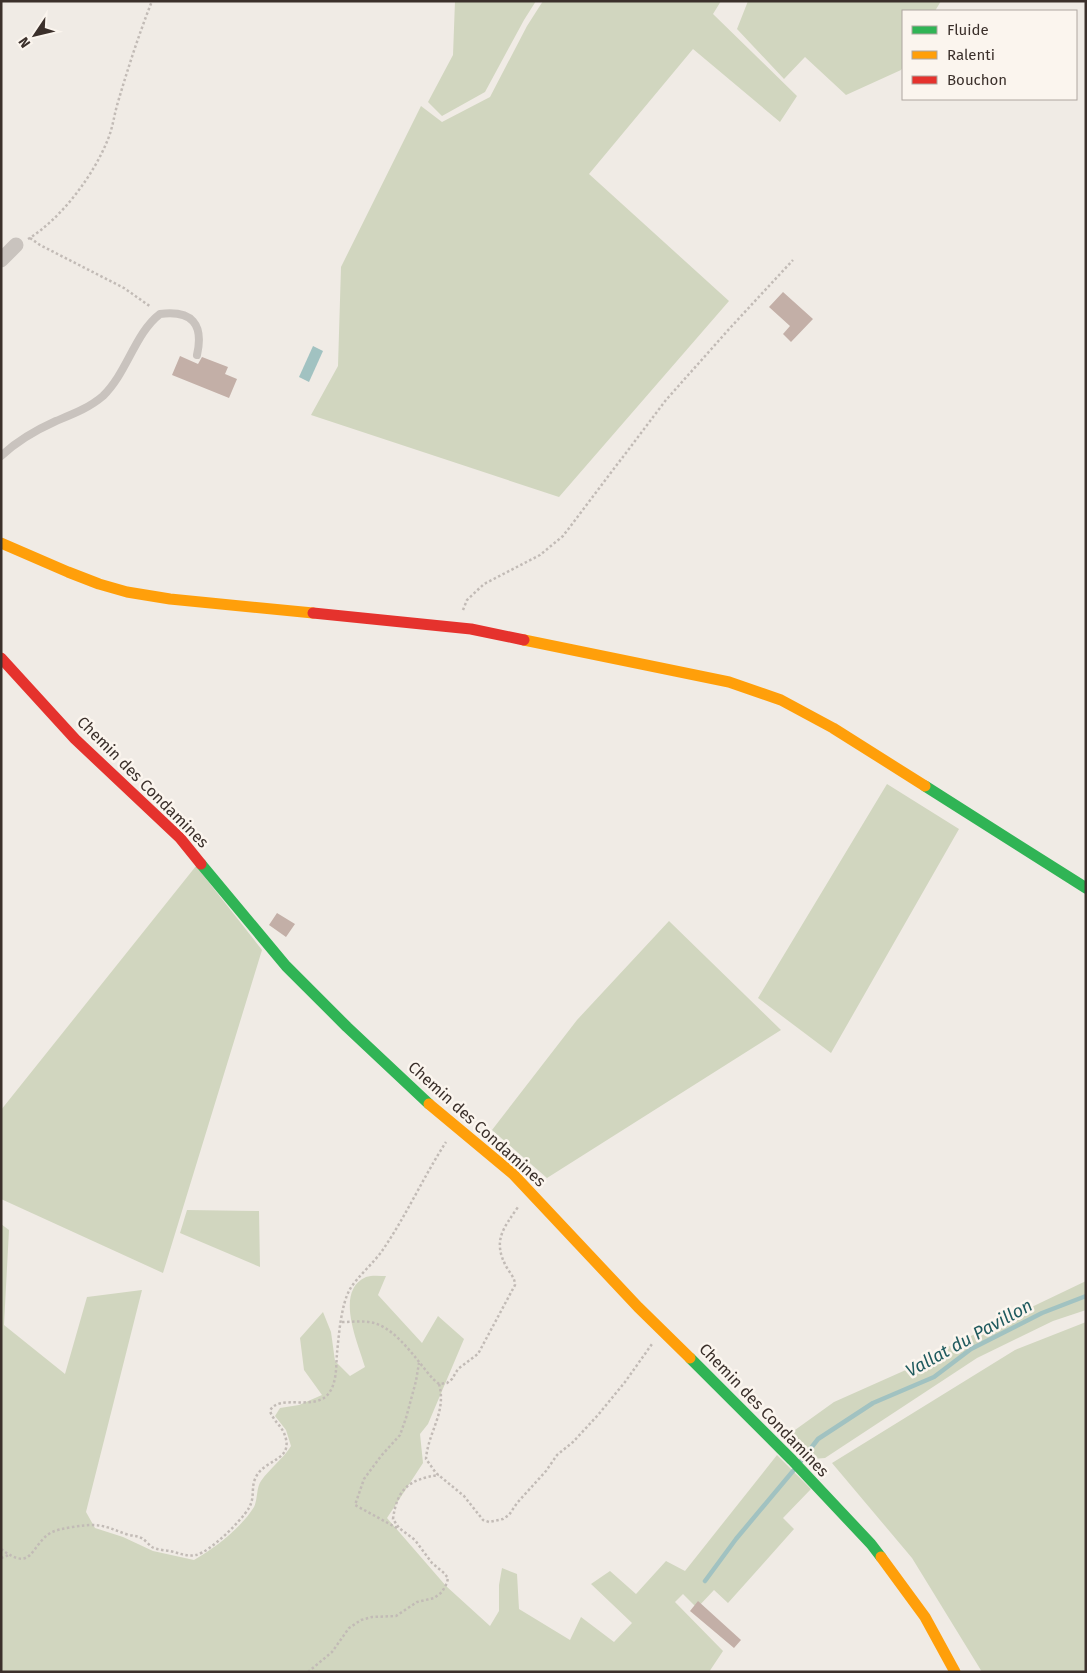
<svg xmlns="http://www.w3.org/2000/svg" width="1087" height="1673" font-family="'Fira Sans',sans-serif">
<style>
.green{fill:#d1d6bf}
.water{fill:#a1c2c1}
.lines{fill:none;stroke-linecap:round;stroke-linejoin:round}
.stream{stroke:#a1c2c1;stroke-width:4.5}
.building{fill:#c3afa7}
.path{stroke:#c2bbb6;stroke-width:2.5;stroke-dasharray:2.5 2.5;stroke-linecap:butt}
.lane{stroke:#c9c3be;stroke-width:8}
.street{stroke:#c9c3be;stroke-width:15}
.fast{stroke:#30b455;stroke-width:11}
.slow{stroke:#ff9f0a;stroke-width:11}
.jam{stroke:#e5322d;stroke-width:11}
.labels{text-anchor:middle;dominant-baseline:central;stroke-width:5;stroke-linejoin:round;paint-order:stroke}
.street-label{font-size:16px;fill:#3b302b;stroke:#fbf5ee}
.water-label{font-size:18px;font-style:italic;fill:#1f5a5e;stroke:#fbf5ee}
</style>
<rect width="100%" height="100%" fill="#f0ebe5"/>
<!-- green -->
<path class="green" d="M455,1h81l-12,19 -39,72 -43,24 -14,-14 25,-47z
M543,1h178l-8,13 84,82 -17,26 -87,-73 -104,125 140,127 -170,196 -248,-82 27,-49 3,-99 80,-161 21,16 48,-25 37,-71z
M748,1h193l-6,10h-32v56l-2,3 -55,25 -41,-38 -21,22 -47,-50z
M887,784l72,45 -128,224 -73,-55z
M196,866l66,84 -99,323 -162,-74v-89z
M669,921l112,109 -234,148 -55,-48 85,-110z
M187,1210l72,1 1,56 -80,-34z
M1,1224l8,6 -5,95 61,49 22,-77 55,-7 -56,222 9,16 28,9 30,14 41,9c21,-12 47,-32 60,-53 4,-8 2,-19 7,-26 9,-13 22,-22 30,-35l-5,-16 -11,-14 5,-8 19,-3 23,-10 -18,-25 -4,-32 23,-26 8,20 4,29 15,15 15,-9c-7,-24 -31,-76 1,-90 6,-2 14,-1 20,-1l-8,19 44,48 16,-27 26,23 -36,85 -8,10 3,29 -36,55 59,68 44,40 9,-15v-26l3,-17 15,6 2,35 51,31 11,-23 33,25 18,-19 -41,-39 19,-13 26,23 30,-33 19,10 92,-116 34,34 -28,29 11,11 -66,74 -14,-13 -17,18 -14,-14 -8,8 48,49 -14,21h-708z
M1086,1281v29l-33,11 -76,37 -152,100 -12,1 -25,-24 46,-33 74,-33 25,-15z
M1086,1322v350h-104l-70,-114 -80,-95 183,-113z"/>
<!-- water -->
<path class="water" d="M313,346l10,5 -14,31 -10,-5z"/>
<g class="lines">
<!-- stream -->
<path class="stream" d="M801,1461l17,-22 55,-36 61,-26 37,-28 71,-36 44,-17
M705,1581l31,-42 57,-68"/>
</g>
<!-- building -->
<path class="building" d="M783,292l30,27 -22,23 -8,-8 7,-8 -21,-19z
M180,356l18,8 4,-7 26,10 -3,7 12,5 -8,19 -57,-23z
M277,913l18,11 -9,13 -17,-12z
M698,1601l43,39 -7,8 -44,-37z"/>
<g class="lines">
<!-- path -->
<path class="path" d="M30,238l10,7 84,43 27,19
M28,239c33,-20 66,-64 80,-100 5,-12 6,-24 10,-37 10,-34 21,-68 34,-101
M463,610l4,-10 17,-16 56,-29 23,-19 103,-136 64,-72 63,-68
M342,1322c12,0 24,-2 35,2 22,8 41,38 56,55l6,5 8,-1 5,-4 6,-10 20,-15 37,-69c0,-7 -5,-12 -8,-17 -15,-27 -4,-39 11,-61
M439,1384c8,28 -11,48 -13,75l10,14 28,23 19,24 6,2 14,-3 6,-4 8,-12 29,-32 11,-16 16,-13 25,-27 27,-33 27,-38
M397,1528l-42,-23 9,-26 17,-23 19,-21 6,-17 10,-37 3,-18
M1,1549c33,25 29,-5 51,-17 9,-4 31,-7 41,-7 13,0 23,6 36,10 5,1 10,1 14,4 3,2 6,6 9,8 5,3 12,3 18,4 9,2 17,6 26,4 14,-3 45,-34 53,-47 6,-11 2,-19 6,-29 8,-21 41,-17 29,-46 -3,-7 -11,-13 -14,-22 8,-18 46,1 59,-18 8,-11 7,-27 8,-40 2,-19 4,-48 13,-64 8,-13 25,-27 34,-41 23,-34 40,-72 62,-106
M1,1558l8,-3
M308,1672l24,-20 17,-24 12,-8 11,-3 24,-1 21,-14 17,-4 8,-6 5,-9 1,-5 -4,-5 -12,-10 -17,-23 -16,-12 -6,-9c4,-30 16,-40 46,-44"/>
<!-- lane -->
<path class="lane" d="M1,456c16,-15 35,-26 55,-35 17,-7 33,-13 47,-25 24,-23 32,-63 57,-82 32,-4 44,10 37,41"/>
<!-- street -->
<path class="street" d="M1,260l15,-15"/>
<!-- fast -->
<path class="fast" d="M925,786l161,102
M201,864l85,102 61,61 82,77
M690,1358l102,102 79,84 10,13"/>
<!-- slow -->
<path class="slow" d="M1,543l67,29 31,12 28,8 43,7 143,14
M524,640l205,42 52,18 52,28 92,58
M429,1104l84,70 125,133 52,51
M881,1557l44,60 30,55"/>
<!-- jam -->
<path class="jam" d="M313,613l158,16 53,11
M1,658l74,81 105,99 21,26"/>
</g>
<g class="labels">
<!-- street labels -->
<g class="street-label">
<text transform="translate(143 782) rotate(45)">Chemin des Condamines</text>
<text transform="translate(477 1124) rotate(42)">Chemin des Condamines</text>
<text transform="translate(764 1410) rotate(46)">Chemin des Condamines</text>
</g>
<!-- water labels -->
<g class="water-label">
<text transform="translate(969 1338) rotate(-29)">Vallat du Pavillon</text>
</g>
</g>
<!-- border -->
<rect width="1087" height="1673" fill="none" stroke="#3b302b" stroke-width="5"/>
<!-- legend -->
<rect x="902" y="10" width="175" height="90" fill="#fbf5ee" stroke="#aea6a0"/>
<rect x="912" y="26" width="25" height="8" fill="#30b455" stroke="#aea6a0"/>
<text x="947" y="35" font-size="15" fill="#3b302b">Fluide</text>
<rect x="912" y="51" width="25" height="8" fill="#ff9f0a" stroke="#aea6a0"/>
<text x="947" y="60" font-size="15" fill="#3b302b">Ralenti</text>
<rect x="912" y="76" width="25" height="8" fill="#e5322d" stroke="#aea6a0"/>
<text x="947" y="85" font-size="15" fill="#3b302b">Bouchon</text>
<!-- north arrow -->
<g transform="translate(35 35) rotate(235)" stroke="#fbf5ee" stroke-width="4" paint-order="stroke">
<path d="M0-4L9 19L0 12L-9 19Z" fill="#3b302b"/>
<text y="-8" font-size="14" font-weight="bold" text-anchor="middle" fill="#3b302b">N</text>
</g>
</svg>
